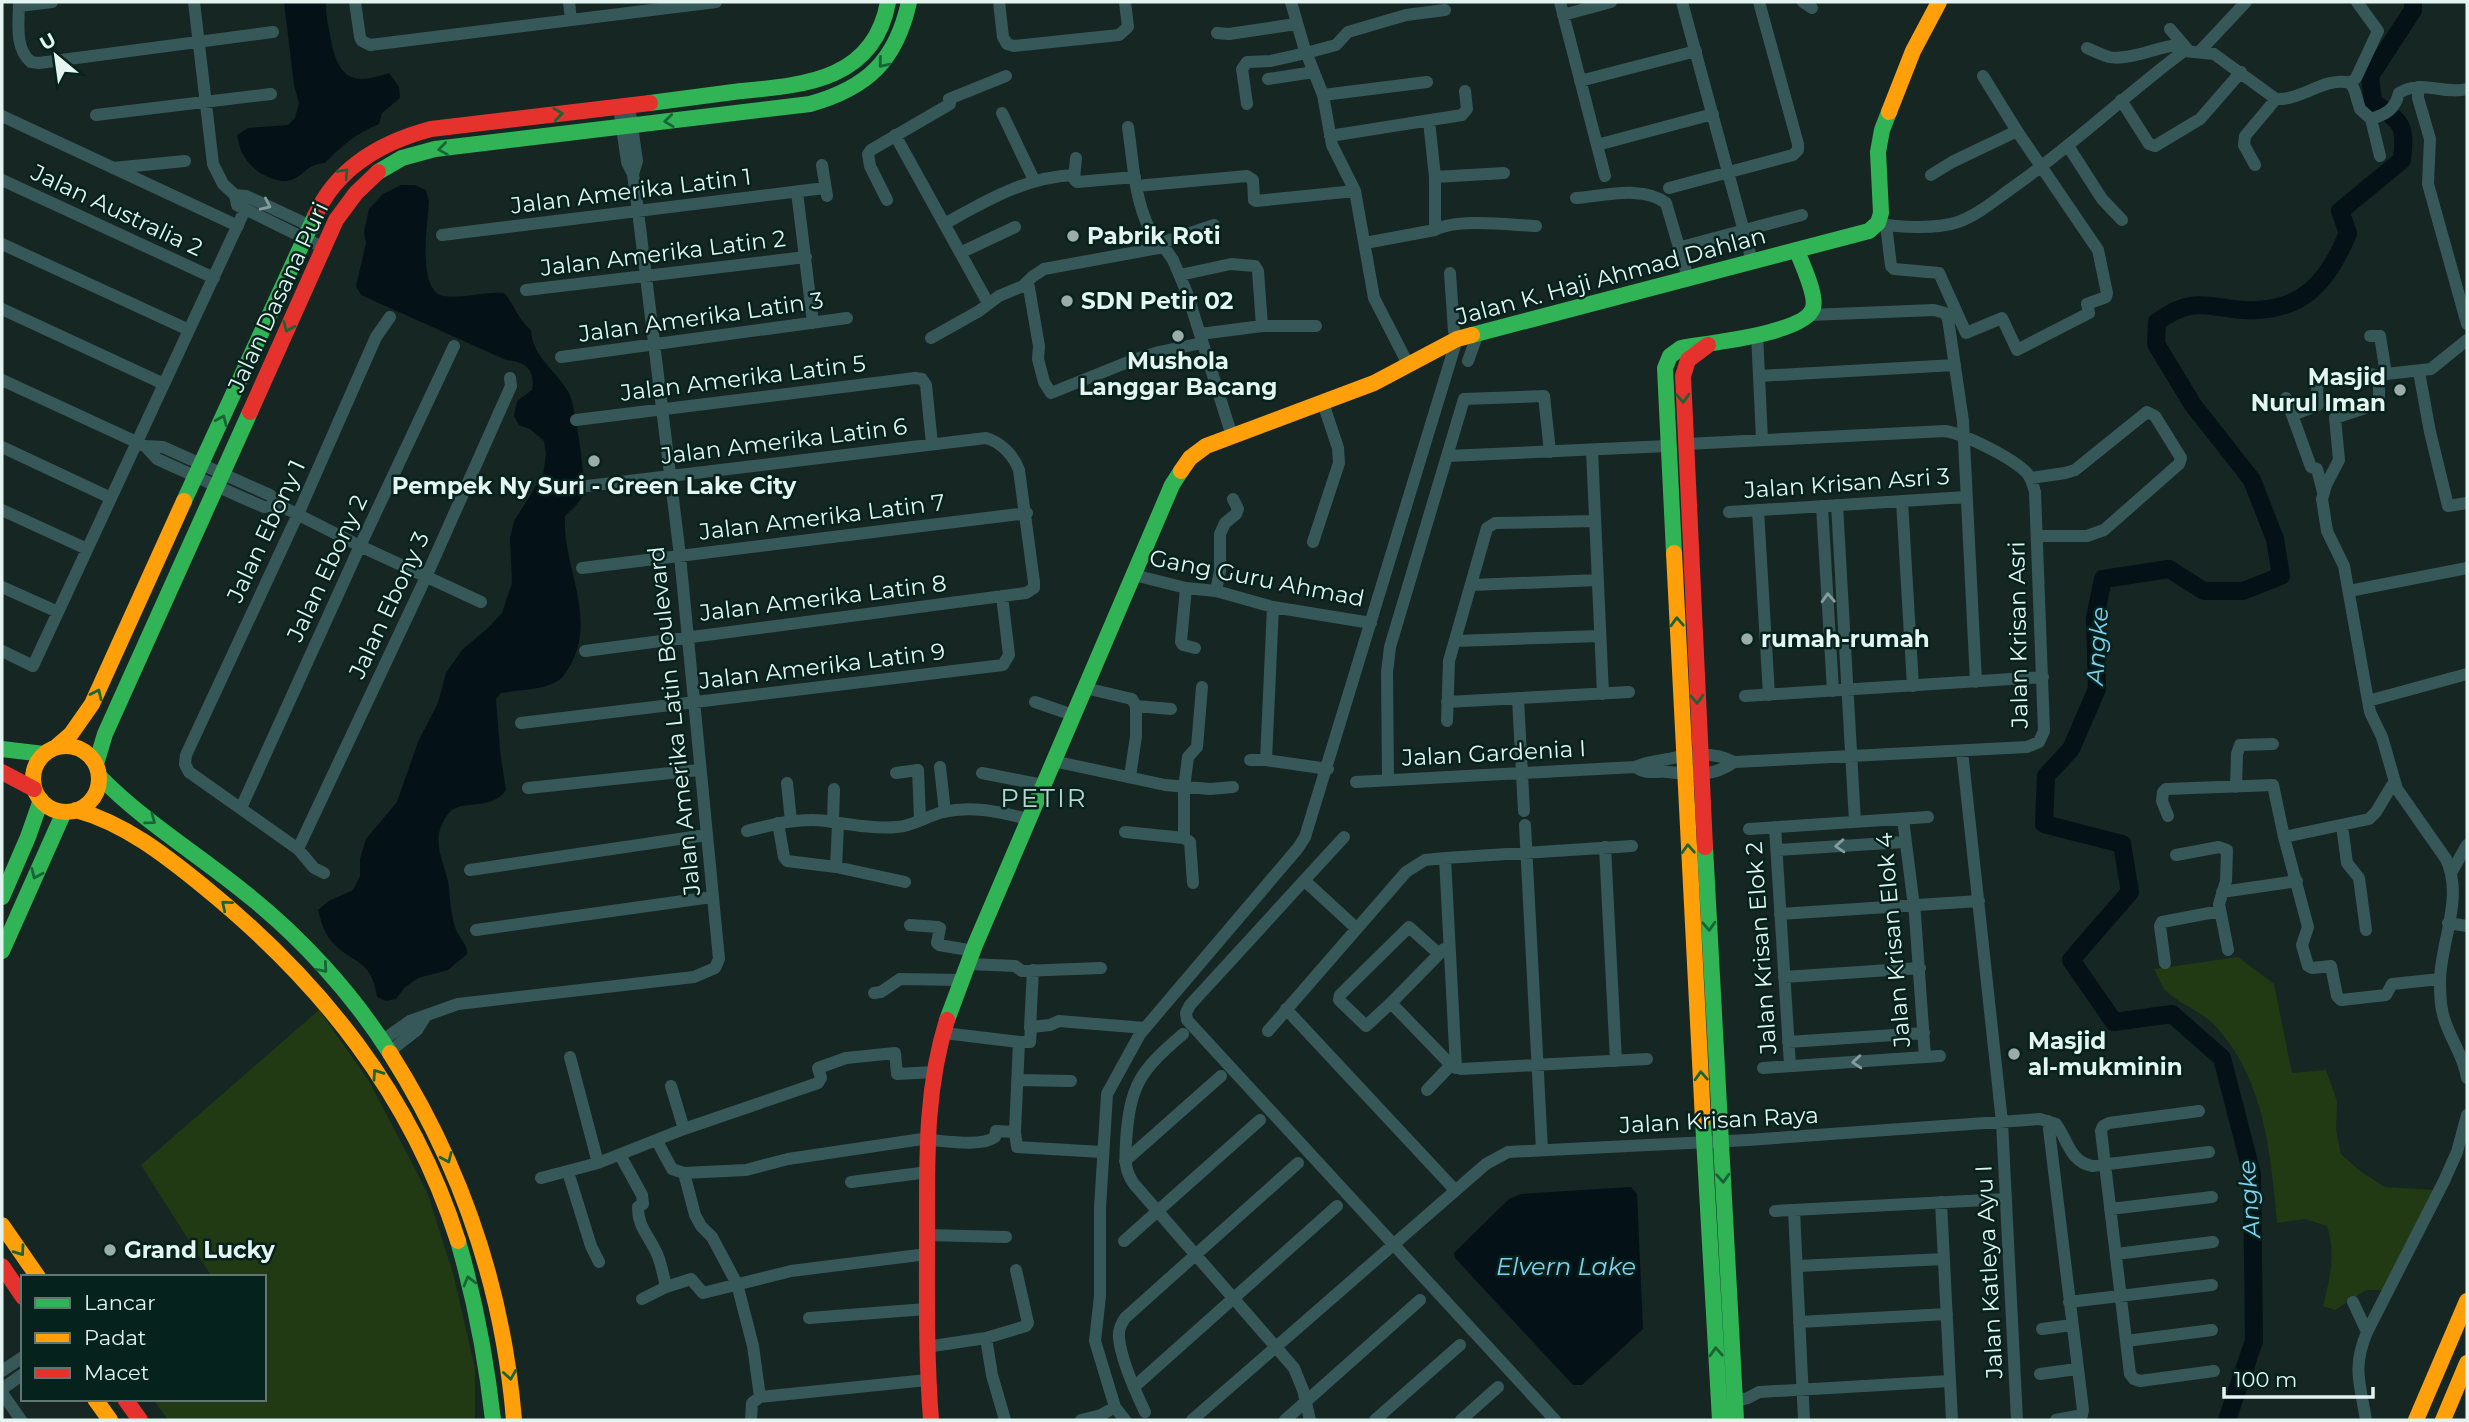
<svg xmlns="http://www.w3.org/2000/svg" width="2469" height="1422" font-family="Montserrat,sans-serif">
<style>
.green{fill:#213a13}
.water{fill:#041116}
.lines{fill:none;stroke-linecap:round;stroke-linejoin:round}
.river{stroke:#041116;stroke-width:18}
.street{stroke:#375859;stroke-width:12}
.fast{stroke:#30b455;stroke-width:16}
.slow{stroke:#ff9f0a;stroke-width:16}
.jam{stroke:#e5322d;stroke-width:16}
.oneway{stroke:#196436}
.oneway2{stroke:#859e9d}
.poi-dot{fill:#9caca9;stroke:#06221d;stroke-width:2.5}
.labels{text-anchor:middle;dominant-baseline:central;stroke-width:5;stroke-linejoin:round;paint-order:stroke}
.street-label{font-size:23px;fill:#e4f4f1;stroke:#06221d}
.poi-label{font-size:23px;font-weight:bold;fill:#e4f4f1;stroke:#06221d;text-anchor:start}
.water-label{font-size:24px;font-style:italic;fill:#80d1f2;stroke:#06221d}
.quarter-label{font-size:26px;letter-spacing:2px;fill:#b6d6cf;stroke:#06221d}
</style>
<rect width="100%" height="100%" fill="#162623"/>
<!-- green -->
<path class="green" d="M2238,957l36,27 18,89 34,-3 11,31 -1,29 5,24 19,17 25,16 49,3 -51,100h-17l-31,20 -12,-4c7,-28 13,-52 4,-80l-22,-7 -28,4c-6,-67 -12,-140 -58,-193 -15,-18 -36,-24 -52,-38 -6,-5 -9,-16 -13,-23z
M319,1010l50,71 58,111 26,81 22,95v52h-307l-15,-21h111v-122h-52l-71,-112z"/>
<!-- water -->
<path class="water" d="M284,2h42c-1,10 2,22 4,33 7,39 18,53 59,38l10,14 1,11 -18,15 -3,11c-22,9 -38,22 -54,39 -21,2 -19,12 -34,17 -15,5 -40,-10 -47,-24 -4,-6 -5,-14 -7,-21l11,-7 40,-3 7,-7 4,-15 -5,-18z
M401,185h14l11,5 3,11c-1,20 -13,91 15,95 19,3 40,-5 60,-3 11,12 13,25 27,37 1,27 25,40 38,63 6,12 18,90 14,102 -4,9 -12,15 -18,21 -3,50 32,99 6,148 -5,8 -8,15 -17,19 -15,7 -37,7 -53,10l-5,6 4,52 6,39c-15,22 -46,8 -58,24 -20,27 -3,47 1,73 1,15 2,28 7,43 4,9 11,13 11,24l-19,16 -30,8 -14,10 -8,11 -10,2 -9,-4c-6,-40 -24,-32 -45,-55 -8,-9 -11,-21 -14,-32l11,-9 24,-11 7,-14v-17l6,-20 31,-37 21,-60 20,-39 8,-30 16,-23 26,-22 14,-15 10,-30 -2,-45 4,-17 29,-46 3,-21 -2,-13 -14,-12 -11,-4 -5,-9 3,-15 15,-11c4,-20 -7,-29 -26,-30l-145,-65 -5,-9 10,-43 -2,-11 5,-23 14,-15z
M1631,1187l6,7 6,135 -61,56h-9l-118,-127 -1,-5 55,-54 12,-5z"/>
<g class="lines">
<!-- river -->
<path class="river" d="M2227,1420l27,-79 -2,-167 -30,-116 -50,-44 -58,8 -43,-62 59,-68 -8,-48 -78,-20 2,-48 25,-27 26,-60 -2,-71 8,-39 66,-10 35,22h39l38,-15 -6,-37 -23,-59 -59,-75 -37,-61 1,-22c34,-26 50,-15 87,-12 58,3 84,-28 104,-77l-8,-22 62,-51c4,-37 0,-37 -29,-58l-3,-26 43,-66v-8"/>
<!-- street -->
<path class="street" d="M19,2c0,19 -5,46 12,60l8,1 234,-31
M194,2l19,162 10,20 12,11 2,10 87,43
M355,2l5,35 2,4 8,4 346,-43
M569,2l2,18
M999,2l4,35 4,7 7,2 105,-11 9,-8 -3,-25
M1291,2l13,45 19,48 9,50 23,46 19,107 35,68
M1560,2l45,174
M1682,2l70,259
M1803,2l9,6
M19,6l33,-4
M1563,15l48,-13
M2170,29l17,20
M1217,33l12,1 67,-10
M2087,48c7,3 15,7 22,9 19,4 48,-10 68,-12l7,6 30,3 62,45c25,2 49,-23 74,-16l4,6 6,20 11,10 9,37
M2200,51l46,-49
M1268,79l46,-7
M1580,81l116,-30
M2350,83l6,-5 22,-47 -21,-29
M2418,87v11l12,41 -2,45 39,140
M1323,95l104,-13
M2121,100l28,44 6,2 45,-27 41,-47
M1247,104l-5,-35 5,-7 24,-1 35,-8 30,-8 12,-13 58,-17 39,-5
M629,105l8,56 -4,13
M1002,113l32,67
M96,115l175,-21
M2,116l236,110
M2371,119c16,-5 24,-10 28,-26 22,-14 45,2 68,-4
M1429,121l6,56v53
M1128,127c5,33 6,72 22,103 4,7 9,11 14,17
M895,135l93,168
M1330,136l132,-21 5,-6 -2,-18
M1597,145l116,-31
M2068,146l34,53 20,21
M1076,158l-2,21 3,3 58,-5
M822,165l5,31
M2255,165l-11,-20 1,-9 31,-37
M113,168l72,-7
M1931,175l21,-13 65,-31
M1435,177l69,-4
M2,180l212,98
M1136,186l111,-10 6,4 1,20 2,1 99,-10
M1669,188l124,-33 5,-5v-6l-39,-142
M797,192l16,131
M235,195l11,1 69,32
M1576,198c27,-2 67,-13 90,5l22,75
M887,200l-17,-34 -2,-12 3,-4 79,-46 -1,-5 57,-23
M1878,223c20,5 60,6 80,-1 20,-7 37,-22 54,-34 60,-42 113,-93 172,-137
M944,224c42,-23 81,-47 130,-49
M1886,225l5,41 3,3 45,4 27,60 36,-15 15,32 72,-37 -2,-9 19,-7 1,-4 -9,-43 -81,-119 -34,-55
M442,235l383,-47
M1161,243l53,-18
M1365,243l70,-13c23,-12 75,-5 101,-4
M2,244l187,86
M1685,246l117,-31
M960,253l55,-26
M1180,275l51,-11 24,2 3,5 4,55
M1028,282l11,64 -1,13 6,23 7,11 82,-33 26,-8 43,-9
M526,290l280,-33
M2,309l162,75
M1810,315l124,-5 11,3 3,6 15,102 13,261
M1200,334l62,-8h54
M1757,334l5,106
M2370,336h10l6,38
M931,338l48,-27 20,-15 24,-10 9,-9 12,-8 120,-22 9,13 14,33 45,143
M561,357l286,-39
M1468,361l10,-28
M2419,372l11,60 18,74 19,-3
M1759,376l196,-11
M2379,376v23l-2,5 -42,14 4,42 -13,25 -4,14 5,32 17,35 26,146 12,25 15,52 49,70c18,38 -5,82 -6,121 0,13 0,26 4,38 6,21 20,38 23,60
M2,380l143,66 18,1 107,48 9,10 81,41 121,56
M2286,398l25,69 6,2 6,23
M2293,415l25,-10 -1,-18 4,-6 50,-7 8,2 7,-2 45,-5 36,-29
M576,420l339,-42 7,1 4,6 6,59
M1686,444l259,-13c20,3 67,27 81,41 5,5 7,12 9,20l9,239 -5,11 -12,5 -293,15c-21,-11 -43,-8 -66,-3 -11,2 -22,3 -33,8 12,8 20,4 33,5 25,3 45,5 66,-10
M145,446l12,13 86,39 21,9 15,-2
M2,447l109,51
M1592,450l11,244
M1448,456l220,-10
M2031,478l34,-5 10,-3 72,-58 8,4 26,42 -2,6 -75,66 -17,6h-49
M1902,501l11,185
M1837,505l18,317
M1822,506l11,185
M2,510l85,39
M1758,510l11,185
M1729,512l237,-15
M1313,542l26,-79 -1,-15 -15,-45
M582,568l445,-55
M1134,575l52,13 30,3 57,16 98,16
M1471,585l127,-5
M2,587l56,25
M1186,588l-5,54 2,3 12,3
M1216,591l4,-20v-37l5,-11 11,-9 2,-5 -5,-10
M2349,591l118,-23
M1455,641l145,-5
M2,651l31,15 209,-450
M585,651l441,-58 8,-5v-6l-15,-112c-5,-14 -18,-28 -33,-32l-399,48
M1085,688l47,11 4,7 35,3
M1745,696l298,-19
M1518,699l6,112
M2368,701l99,-27
M1035,702l38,13
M1447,702l182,-10
M1447,721l2,-60 38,-133 8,-5 100,-2
M521,723l482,-58 6,-10 -7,-59
M1962,751l40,371 15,298
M1250,760h16l62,9
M1266,760l7,-153
M1053,761l112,24 45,4 23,-2
M940,767l5,45
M896,773l22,-3 2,49
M982,773l61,12
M1130,777l6,-41v-30
M1388,780l-1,-108 3,-25 74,-248 80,-3 6,56
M1356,782l279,-15
M787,783l4,38
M2236,787l1,-33 3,-9 33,-1
M528,788l171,-18
M241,808l119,-262 94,-200
M2168,816l-6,-15 1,-9 3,-3 107,-4 11,52 24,90 -6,18 6,21 4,2 19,-2 6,30 4,4 45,-5 6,-11 48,-5
M1903,819l12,96 10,142
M833,822l1,-33
M778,823l6,34 3,4 49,6
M838,824l-2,43 69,15
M1525,825l17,325
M2342,826l5,37 12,15 7,52
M1775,827l15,239
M1749,829l179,-12
M747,831c27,-7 57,-15 86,-9 20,3 44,7 64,5 16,-1 30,-11 46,-15 30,-7 56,0 85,7
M1125,832l59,6
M1344,837l-154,168 -4,8 1,7 368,400
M2284,837l85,-18 7,-7 18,-30
M1605,847l11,214
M298,849l128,-272 85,-191 -1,-8
M1777,850l127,-8
M2176,855l43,-8 8,3 -1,31 -7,23 9,46
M1445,858l11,210
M470,870l236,-35
M324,873l-10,-5 -16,-19 -109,-77 -4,-8 1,-9 112,-241 78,-177 14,-20
M2451,873l16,-28
M1305,881l51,47
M1193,883l-3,-41 -6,-4v-50l4,-31 9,-10 5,-60
M2222,892l75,-11
M1780,914l199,-13
M2448,923l19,3
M910,925l28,2 2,1 -3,15 2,2 35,6
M476,930l236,-33
M1439,954l-30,-27 -69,68 -1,5 27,26 25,-23 60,62
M2165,963l-5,-37 2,-4 58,-11
M969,964l46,2 7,5 79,-3
M1784,977l136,-9
M874,993l7,-1 19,-13 63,1
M1391,1003l53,-54
M1286,1009l169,181
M1030,1028l3,-58
M1268,1031l138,-159 19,-12 20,-2 187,-12
M944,1033l75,9
M1183,1034c-43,37 -53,50 -57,108 -1,17 -2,28 8,42l160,184 9,22 7,30
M383,1040l27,-19 48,-17 236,-27 21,-9 4,-9 -39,-403 -42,-345 -5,-37 -6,-12 -8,-55
M1788,1042l136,-9
M390,1051l27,-21 8,-13
M570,1057l28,106
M1763,1068l177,-12
M1017,1080l54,1
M671,1086l13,43
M1427,1090l24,-25 10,4 186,-10
M2199,1111l-90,12 -6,3 -2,5 29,243 4,5 6,2 74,-10
M2048,1121l35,289 -1,5 -26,5
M929,1140c16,1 54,7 66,-3l1,-6 19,1
M657,1141l15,28 12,4 62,-3 42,-11 141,-21
M1102,1152l-85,-5 -2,-15 4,-90h11l1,-15 19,-2 9,-4 86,7
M620,1155l22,40 1,9 -5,3c-1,21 15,33 21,52 3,9 5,19 7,28
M1125,1161l96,-85
M568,1172l23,74 8,16
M684,1173l11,42 6,11 11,11 25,47 16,62 7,51
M541,1178l57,-15 86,-34 134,-46 3,-5 -3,-10 28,-10 49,-5 2,21 37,-2
M851,1182l77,-10
M1941,1202l11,218
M2110,1209l102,-12
M1794,1210l10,210
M1775,1211l231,-12
M927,1235l79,2
M1124,1241l136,-121
M2116,1254l97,-12
M1797,1266l147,-7
M642,1299l24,-12 25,-8 12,14 88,-22 136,-17
M2069,1302l143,-17
M2353,1302l14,30
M809,1318l117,-9
M1799,1322l148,-8
M2042,1329l30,-4
M986,1338l6,37 13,45
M2126,1341l86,-11
M926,1347l60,-9 40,-12 2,-3 -12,-53
M2,1371l21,-14
M2040,1374l37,-5
M1134,1387l203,-181
M2,1389l21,-15
M2,1393l19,27
M760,1397l167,-17
M1729,1403l19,-5 11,-6 191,-11
M1145,1412c-9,-19 -24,-53 -26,-74 -1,-7 2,-14 6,-20l173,-155
M751,1420l1,-17 8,-6
M1081,1420l20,-5 14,-8
M1125,1420l-10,-13 -20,-66 5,-45v-88l7,-114 33,-60 158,-186 7,-11 152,-498 -3,-8 -4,-58
M1192,1420l294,-256 22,-12 240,-12 292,-21 16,5c12,16 13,37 36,42l117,-14
M1285,1420l135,-120
M1375,1420l85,-75
M1461,1420l37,-33
M2366,1420c-6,-37 -14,-52 1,-88l77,-151 13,-29 10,-37"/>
<!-- fast -->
<path class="fast" d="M650,103c31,-4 61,-8 91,-12 64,-6 133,-11 147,-89
M378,172l24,-14 33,-9 375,-45c57,-16 86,-43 99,-102
M1472,335l397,-104 9,-8 3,-10 -3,-61 4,-22 7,-18
M184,501l131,-285
M1674,553l-9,-185 5,-12 11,-8c25,-5 124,-14 132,-40 4,-13 -11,-44 -16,-57
M2,749l42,5
M96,764l9,-30 145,-322
M99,776c44,45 97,77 145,116 56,44 108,101 146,161
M1705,847l31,573
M2,897l26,-60 13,-37
M2,951l62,-139
M947,1020l28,-75 197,-460 9,-14
M1703,1120l17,300
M458,1241c17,59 28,117 35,179"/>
<!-- slow -->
<path class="slow" d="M1889,112l24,-61 26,-49
M1181,471l9,-13 16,-12 168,-63 83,-44 15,-4
M1674,553l29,567
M33 779a33 33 0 1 1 66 0a33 33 0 1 1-66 0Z
M56,747l15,-13 21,-30 92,-203
M76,810c48,13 89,45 127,76 118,96 208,208 255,355
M390,1053c71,112 113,235 124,367
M2,1225l36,52
M95,1399l15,21
M2416,1420l51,-119
M2443,1420l24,-57"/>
<!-- jam -->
<path class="jam" d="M315,216c22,-49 67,-74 116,-87l219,-26
M250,412l86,-192 20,-27 22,-21
M2,772l32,17
M1705,847l-22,-471 5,-16 20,-15
M2,1266l21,31
M125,1399l15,21
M931,1420c-5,-63 -4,-125 -4,-188 0,-72 -2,-142 20,-212"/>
</g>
<!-- one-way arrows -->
<defs><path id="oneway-chevron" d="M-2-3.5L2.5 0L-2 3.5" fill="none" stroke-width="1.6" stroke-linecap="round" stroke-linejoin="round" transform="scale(1.75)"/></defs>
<g class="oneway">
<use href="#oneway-chevron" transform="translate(883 63) rotate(129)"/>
<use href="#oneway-chevron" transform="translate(558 114) rotate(-7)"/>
<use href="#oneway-chevron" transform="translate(669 121) rotate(173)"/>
<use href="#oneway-chevron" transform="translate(443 149) rotate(172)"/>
<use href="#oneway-chevron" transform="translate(344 173) rotate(-47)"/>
<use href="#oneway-chevron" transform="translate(288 327) rotate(114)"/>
<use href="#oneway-chevron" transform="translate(1683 398) rotate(87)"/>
<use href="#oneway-chevron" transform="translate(222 420) rotate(-66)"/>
<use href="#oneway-chevron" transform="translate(1677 622) rotate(-93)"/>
<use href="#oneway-chevron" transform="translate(97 694) rotate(-65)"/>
<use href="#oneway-chevron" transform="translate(1697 699) rotate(87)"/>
<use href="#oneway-chevron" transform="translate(151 820) rotate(37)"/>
<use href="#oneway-chevron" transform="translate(1688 849) rotate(-93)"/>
<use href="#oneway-chevron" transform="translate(36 874) rotate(114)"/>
<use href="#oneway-chevron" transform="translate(226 905) rotate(-140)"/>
<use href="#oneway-chevron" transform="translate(1709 926) rotate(87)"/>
<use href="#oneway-chevron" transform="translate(323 968) rotate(49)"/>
<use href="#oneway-chevron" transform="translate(377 1074) rotate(-125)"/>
<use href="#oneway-chevron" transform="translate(1701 1076) rotate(-93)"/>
<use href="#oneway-chevron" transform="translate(447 1158) rotate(66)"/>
<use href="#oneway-chevron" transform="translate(1723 1178) rotate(87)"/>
<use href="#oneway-chevron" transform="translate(20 1251) rotate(55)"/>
<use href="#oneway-chevron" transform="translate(469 1281) rotate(-105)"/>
<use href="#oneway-chevron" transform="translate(1716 1352) rotate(-93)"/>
<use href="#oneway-chevron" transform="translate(510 1375) rotate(81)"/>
</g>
<g class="oneway2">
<use href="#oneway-chevron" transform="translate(266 205) rotate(25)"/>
<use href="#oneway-chevron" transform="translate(1828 598) rotate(-93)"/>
<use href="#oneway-chevron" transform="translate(1840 846) rotate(176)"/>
<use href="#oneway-chevron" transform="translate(1857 1062) rotate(176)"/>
</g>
<!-- markers -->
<g class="poi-dot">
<circle cx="1073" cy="236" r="7"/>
<circle cx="1067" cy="301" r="7"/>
<circle cx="1178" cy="336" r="7"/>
<circle cx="2400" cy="390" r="7"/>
<circle cx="594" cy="461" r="7"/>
<circle cx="1747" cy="639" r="7"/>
<circle cx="2014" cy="1054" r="7"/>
<circle cx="110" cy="1250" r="7"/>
</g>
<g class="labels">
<!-- street labels -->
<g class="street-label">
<text transform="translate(631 191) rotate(-7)">Jalan Amerika Latin 1</text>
<text transform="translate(117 210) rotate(25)">Jalan Australia 2</text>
<text transform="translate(663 253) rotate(-7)">Jalan Amerika Latin 2</text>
<text transform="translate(1611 276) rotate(-15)">Jalan K. Haji Ahmad Dahlan</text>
<text transform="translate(278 297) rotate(-65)">Jalan Dasana Puri</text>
<text transform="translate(701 317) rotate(-8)">Jalan Amerika Latin 3</text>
<text transform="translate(743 378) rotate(-7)">Jalan Amerika Latin 5</text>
<text transform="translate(784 441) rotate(-7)">Jalan Amerika Latin 6</text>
<text transform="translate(1847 483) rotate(-4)">Jalan Krisan Asri 3</text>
<text transform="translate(822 517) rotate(-7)">Jalan Amerika Latin 7</text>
<text transform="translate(266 531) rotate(-65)">Jalan Ebony 1</text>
<text transform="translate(327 568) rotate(-65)">Jalan Ebony 2</text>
<text transform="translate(1257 578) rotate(11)">Gang Guru Ahmad</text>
<text transform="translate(823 598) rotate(-7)">Jalan Amerika Latin 8</text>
<text transform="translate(389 605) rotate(-65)">Jalan Ebony 3</text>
<text transform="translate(2018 635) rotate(-91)">Jalan Krisan Asri</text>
<text transform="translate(822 666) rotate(-7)">Jalan Amerika Latin 9</text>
<text transform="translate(674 721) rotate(-96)">Jalan Amerika Latin Boulevard</text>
<text transform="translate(1494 753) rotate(-3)">Jalan Gardenia I</text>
<text transform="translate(1893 940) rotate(-95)">Jalan Krisan Elok 4</text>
<text transform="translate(1761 948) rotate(-94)">Jalan Krisan Elok 2</text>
<text transform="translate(1719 1120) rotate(-3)">Jalan Krisan Raya</text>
<text transform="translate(1989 1272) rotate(-93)">Jalan Katleya Ayu I</text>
</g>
<!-- poi labels -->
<g class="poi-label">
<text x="1087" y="236">Pabrik Roti</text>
<text x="1081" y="301">SDN Petir 02</text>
<text x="1178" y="361" text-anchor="middle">Mushola<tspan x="1178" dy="26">Langgar Bacang</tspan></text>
<text x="2386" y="377" text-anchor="end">Masjid<tspan x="2386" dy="26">Nurul Iman</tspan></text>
<text x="594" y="486" text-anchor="middle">Pempek Ny Suri - Green Lake City</text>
<text x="1761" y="639">rumah-rumah</text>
<text x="2028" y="1041">Masjid<tspan x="2028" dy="26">al-mukminin</tspan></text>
<text x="124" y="1250">Grand Lucky</text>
</g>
<!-- water labels -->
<g class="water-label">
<text transform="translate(2097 646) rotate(-86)">Angke</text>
<text transform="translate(2249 1199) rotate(-94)">Angke</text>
<text x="1566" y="1266">Elvern Lake</text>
</g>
<!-- quarter labels -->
<g class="quarter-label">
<text x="1044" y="798">PETIR</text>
</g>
</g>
<!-- border -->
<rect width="2469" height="1422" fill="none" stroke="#e4f4f1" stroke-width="7"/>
<!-- legend -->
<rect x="21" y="1275" width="245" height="126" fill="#06221d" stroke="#5f7672" stroke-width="2"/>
<rect x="35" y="1298" width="35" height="10" fill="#30b455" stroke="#5f7672" stroke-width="2"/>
<text x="84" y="1310" font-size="21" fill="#e4f4f1">Lancar</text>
<rect x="35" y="1333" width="35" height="10" fill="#ff9f0a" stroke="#5f7672" stroke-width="2"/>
<text x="84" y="1345" font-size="21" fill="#e4f4f1">Padat</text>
<rect x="35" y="1368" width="35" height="10" fill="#e5322d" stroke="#5f7672" stroke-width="2"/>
<text x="84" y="1380" font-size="21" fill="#e4f4f1">Macet</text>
<!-- north arrow -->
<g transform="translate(56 56) rotate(331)" stroke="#06221d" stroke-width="5" paint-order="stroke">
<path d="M0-5L12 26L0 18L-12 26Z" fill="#e4f4f1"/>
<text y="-10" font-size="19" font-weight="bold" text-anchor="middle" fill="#e4f4f1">U</text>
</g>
<!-- scale -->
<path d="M2224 1387v10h149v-10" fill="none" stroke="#e4f4f1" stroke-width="3.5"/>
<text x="2234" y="1387" font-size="21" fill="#e4f4f1" stroke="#06221d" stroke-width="5" paint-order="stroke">100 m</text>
</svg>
